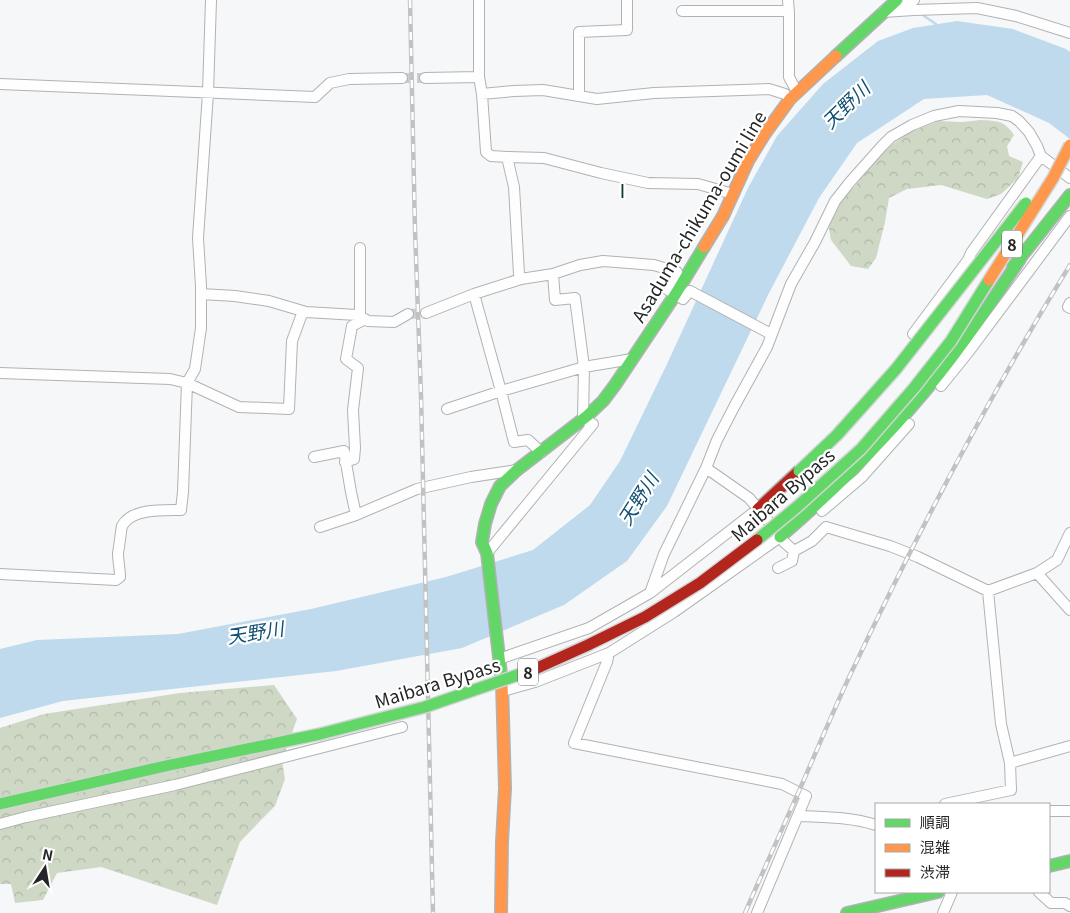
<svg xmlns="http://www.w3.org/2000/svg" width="1070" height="913" font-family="Georgia,'Noto Sans JP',serif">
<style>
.forest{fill:url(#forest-crowns)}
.water{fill:#bfdaed}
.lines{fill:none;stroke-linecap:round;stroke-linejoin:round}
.stream{stroke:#bfdaed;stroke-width:2.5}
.street-tunnel{stroke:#cbcdcf;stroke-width:10;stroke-dasharray:10 5;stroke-linecap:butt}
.street-casing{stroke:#b0b2b4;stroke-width:12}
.fast-casing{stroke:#b0b2b4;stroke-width:14}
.slow-casing{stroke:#b0b2b4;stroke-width:14}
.jam-casing{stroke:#b0b2b4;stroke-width:14}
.street{stroke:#fefefe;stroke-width:10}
.fast{stroke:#63d668;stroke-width:11}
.slow{stroke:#ff974d;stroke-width:11}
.jam{stroke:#b3261e;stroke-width:11}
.rail-casing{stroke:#c2c2c3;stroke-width:4.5}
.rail{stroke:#fff;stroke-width:2.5;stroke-dasharray:8;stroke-linecap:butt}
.fast-bridge-casing{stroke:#d3d4d5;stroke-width:14;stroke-linecap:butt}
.slow-bridge-casing{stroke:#d3d4d5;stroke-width:14;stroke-linecap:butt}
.jam-bridge-casing{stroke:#d3d4d5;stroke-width:14;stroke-linecap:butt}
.fast-bridge{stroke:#63d668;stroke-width:11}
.slow-bridge{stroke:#ff974d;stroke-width:11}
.jam-bridge{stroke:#b3261e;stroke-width:11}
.labels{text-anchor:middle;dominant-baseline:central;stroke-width:4.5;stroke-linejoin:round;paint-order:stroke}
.shield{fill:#fff;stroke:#666667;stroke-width:1}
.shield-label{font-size:16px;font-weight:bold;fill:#242526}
.street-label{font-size:18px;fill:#242526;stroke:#fff}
.water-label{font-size:19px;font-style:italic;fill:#115074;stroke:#fff}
.quarter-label{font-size:20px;letter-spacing:1px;fill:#103b27;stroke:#fff}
</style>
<defs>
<pattern id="forest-crowns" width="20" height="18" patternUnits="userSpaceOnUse" patternTransform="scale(1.25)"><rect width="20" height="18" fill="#ced8c4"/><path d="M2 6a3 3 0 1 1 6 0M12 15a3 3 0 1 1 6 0" fill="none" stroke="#b1b9a8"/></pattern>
</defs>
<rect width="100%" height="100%" fill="#f5f7f9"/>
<!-- forest -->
<path class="forest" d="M981,120c16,1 23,0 33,15l-7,11 2,10 14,6 -5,16 -17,16 -14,5 -46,-14 -34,4 -18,9 -4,24 -9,36 -8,11 -17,-3 -20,-26 -2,-11 1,-7 9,-19 17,-18 14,-19 20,-20 17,-12 16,-7 15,-6 24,1z
M274,685l23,34 -15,42 3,18 -10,27 -14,14 -21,22 -23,63 -116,-38 -44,6 -14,27 -28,3 -4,-19h-11v-156l44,-14 136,-21z"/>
<!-- water -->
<path class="water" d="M957,21l56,8 53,20 4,3v87l-21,-16 -62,-28 -63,4 -67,44 -38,55 -50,95 -102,213 -40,55 -63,44 -102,43 -126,23 -273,30 -63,17v-69l37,-9 141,-6 133,-25 135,-32 87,-27 57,-45 30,-44 47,-97 81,-176 29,-52 46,-52 55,-43 35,-13z"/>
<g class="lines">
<!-- stream -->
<path class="stream" d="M925,13l-1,3 12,8v2"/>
<!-- street-tunnel -->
<path class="street-tunnel" d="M402,78h23
M408,314l18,-1"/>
<!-- street casing -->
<g class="street-casing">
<path id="street" d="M479,0v77l3,17 4,58 5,4 16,1 7,30 5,87 2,5 32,-5 27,-9 23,-4 51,4 23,7 -9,18 15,9 7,-8 81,43
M788,0l1,13v64l8,15
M894,8l20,-8
M682,11h107
M883,12l31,-2 63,-2 39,8 54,17
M425,78l54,-1
M0,84l315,13 15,-14 19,-4 53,-1
M482,94l32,-3 29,-1 54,9 57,-6 115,-4 16,5 5,5
M579,96v-64l48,-2v-30
M507,157l37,1 57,15 47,10 50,1 35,10
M360,248v68
M201,294l34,2 34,5 37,11 51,3 11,6 26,1 14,-8
M474,294l27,97 13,51 14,-2 13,12
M1070,303l-2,4 2,1
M426,313l48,-19 47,-15
M913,334l55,-74 3,-7 70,-97
M0,373l170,6 17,4 52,24 50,2 3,-68 11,-30
M941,386l29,-36 100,-134
M447,409l54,-18 83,-24 48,-8
M314,457l30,-6 7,41 5,23
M345,462l9,-3 1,-11 -2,-38 5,-42 -12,-9 6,-33 13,-7
M706,468l43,30 17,20 18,24 10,9
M822,511l40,-34 47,-53
M320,527l36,-12 61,-26 54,-12 46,-7
M487,553l106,-129 -10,-5 1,-52 -9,-69 -20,2 -2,-26
M778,568l14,-7 2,-10 18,-10 14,-14 64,19 28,11 70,34 49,-18 20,-13 13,-27
M1037,573l33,37
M0,574l116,6 4,-3c0,-8 -2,-16 -2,-24 1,-4 3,-23 4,-27 9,-18 43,-16 59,-16l2,-18 4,-109 8,-14 6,-41v-42l-3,-48 10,-145 3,-93
M988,591l13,133 9,39
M650,593l14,-39 42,-86 11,-28 17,-33 33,-60 24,-63 24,-42 20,-41 15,-19 32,-36 9,-9 21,-12 22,-9 25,-5 38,2 15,3 7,5 10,11 8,14 4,10 29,22
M609,653l-2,9 -33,81 208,41 24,12 -49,117
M499,659l90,-31 61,-35 108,-84
M503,691l32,-9 74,-29 65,-41 106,-75
M945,804l66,-14 -1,-27 60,-17
M1049,811h21
M798,816c26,1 53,1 78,9
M0,824l26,-7 149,-32 227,-58
M1039,892l12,11h14l5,3
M943,913l9,-21"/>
</g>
<!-- fast casing -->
<g class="fast-casing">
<path id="fast" d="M836,56l61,-56
M1013,267l57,-72
M780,537c58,-50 111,-103 159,-163 30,-37 55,-76 81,-115
M502,683l-15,-130 -5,-11 3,-18 6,-20 9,-18 17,-16 70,-54 16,-15 12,-16 60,-90 29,-48
M1049,866l21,-5
M847,913l91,-21"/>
</g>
<!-- slow casing -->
<g class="slow-casing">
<path id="slow" d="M704,247l19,-31 25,-55 16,-26 26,-36 46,-43
M501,913l1,-71 3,-54 -3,-105"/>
</g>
<!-- jam casing -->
<g class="jam-casing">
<path id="jam" d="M758,509l41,-38"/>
</g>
<!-- street -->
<use href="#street" class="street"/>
<!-- fast -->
<use href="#fast" class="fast"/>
<!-- slow -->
<use href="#slow" class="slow"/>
<!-- jam -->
<use href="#jam" class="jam"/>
<!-- rail casing -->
<g class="rail-casing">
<path id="rail" d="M410,0l5,230 6,165 12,518
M745,913c19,-44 39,-88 58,-131 16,-37 32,-75 49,-111 66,-139 137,-275 218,-406"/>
</g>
<!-- rail -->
<use href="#rail" class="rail"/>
<!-- fast-bridge casing -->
<g class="fast-bridge-casing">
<path id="fast-bridge" d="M799,471l38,-36 59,-66 130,-166
M757,540l41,-34 63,-57 53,-61 37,-47 38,-61
M0,804l170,-39 150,-31 105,-27 110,-38"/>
</g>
<!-- slow-bridge casing -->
<g class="slow-bridge-casing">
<path id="slow-bridge" d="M989,280l64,-102 17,-33"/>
</g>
<!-- jam-bridge casing -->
<g class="jam-bridge-casing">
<path id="jam-bridge" d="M535,669l53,-24 57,-28 55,-34 57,-43"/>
</g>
<!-- fast-bridge -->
<use href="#fast-bridge" class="fast-bridge"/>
<!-- slow-bridge -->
<use href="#slow-bridge" class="slow-bridge"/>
<!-- jam-bridge -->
<use href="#jam-bridge" class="jam-bridge"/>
</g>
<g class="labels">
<!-- shield labels -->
<g class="shield">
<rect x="1002" y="230.5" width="20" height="27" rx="4"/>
<rect x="518" y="658.5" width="20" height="27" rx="4"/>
</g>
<g class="shield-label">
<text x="1012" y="244">8</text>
<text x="528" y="672">8</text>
</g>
<!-- street labels -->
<g class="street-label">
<text transform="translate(698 216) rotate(-59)">Asaduma-chikuma-oumi line</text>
<text transform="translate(782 494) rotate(-41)">Maibara Bypass</text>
<text transform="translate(437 682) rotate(-17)">Maibara Bypass</text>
</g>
<!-- water labels -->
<g class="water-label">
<text transform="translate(845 104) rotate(-44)">天野川</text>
<text transform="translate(637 498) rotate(-58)">天野川</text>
<text transform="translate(255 631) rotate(-9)">天野川</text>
</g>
<!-- quarter labels -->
<g class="quarter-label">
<text x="623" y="189">I</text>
</g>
</g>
<!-- legend -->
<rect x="875" y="803" width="175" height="90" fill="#ffffff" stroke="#a7a8a8"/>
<rect x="885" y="819" width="25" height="8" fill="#63d668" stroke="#a7a8a8"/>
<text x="920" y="828" font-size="15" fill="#242526">順調</text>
<rect x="885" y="844" width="25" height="8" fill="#ff974d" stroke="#a7a8a8"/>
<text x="920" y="853" font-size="15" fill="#242526">混雑</text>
<rect x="885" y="869" width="25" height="8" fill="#b3261e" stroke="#a7a8a8"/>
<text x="920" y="878" font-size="15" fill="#242526">渋滞</text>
<!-- north arrow -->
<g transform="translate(45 868) rotate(12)" stroke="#ffffff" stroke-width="4" paint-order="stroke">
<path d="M0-4L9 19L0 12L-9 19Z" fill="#242526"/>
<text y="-8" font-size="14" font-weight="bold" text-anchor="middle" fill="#242526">N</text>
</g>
</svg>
